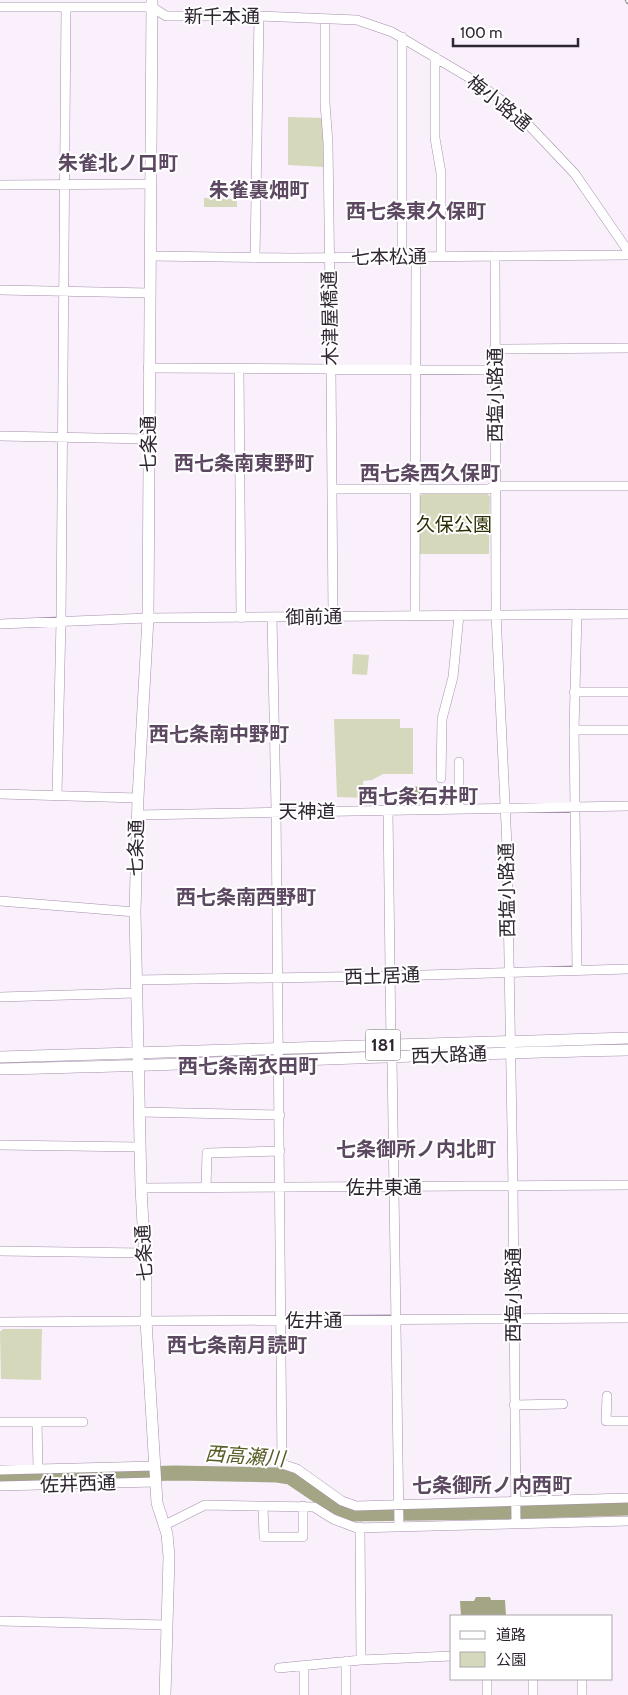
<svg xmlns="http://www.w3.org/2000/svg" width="628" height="1695" font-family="Cabin,'Noto Sans JP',sans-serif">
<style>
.green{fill:#d6d8bb}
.water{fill:#a3a584}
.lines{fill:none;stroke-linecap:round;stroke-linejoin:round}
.river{stroke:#a3a584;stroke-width:15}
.minor-casing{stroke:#a58fab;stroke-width:10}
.major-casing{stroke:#a58fab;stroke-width:12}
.minor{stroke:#fff;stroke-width:9}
.major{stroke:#fff;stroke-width:11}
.rail-casing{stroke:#9a919c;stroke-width:4.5}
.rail{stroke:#fff;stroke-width:2.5;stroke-dasharray:8;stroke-linecap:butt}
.labels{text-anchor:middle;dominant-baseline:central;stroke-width:4;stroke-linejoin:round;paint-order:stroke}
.shield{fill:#fff;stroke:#6d666e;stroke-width:1}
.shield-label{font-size:18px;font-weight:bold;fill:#2e2530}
.street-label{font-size:19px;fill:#2e2530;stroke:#fff}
.park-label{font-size:19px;fill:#2e2e03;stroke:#fff}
.neighbourhood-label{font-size:20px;font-weight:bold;fill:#5c4861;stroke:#fff}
.water-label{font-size:20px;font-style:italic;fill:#5a5b25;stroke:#fff}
</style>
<rect width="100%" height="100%" fill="#f9f0fc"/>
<!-- green -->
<path class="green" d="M288,117l35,1 1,49 -36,-2z
M204,198l33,1v8h-33z
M424,493h63l3,4 -1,57h-70l1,-58z
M353,654l16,1 -2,20 -15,-1z
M334,719h66v9h13v46h-30l-11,6 -9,1v17l-26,-1z
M3,1329h39l-1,51 -40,-1 -1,-47z"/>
<!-- water -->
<path class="water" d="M437,786v16h-31l-1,-15z
M476,1597h14l1,3h14l1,16h-45l-1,-15h14z"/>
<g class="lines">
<!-- river -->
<path class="river" d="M0,1478l175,-5 102,2 13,2 37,25 24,12 147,-2 130,-4"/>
<!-- minor casing -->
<g class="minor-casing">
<path id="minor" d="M0,7h152l14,9h93l98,4 35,12 81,48 35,25 15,14 52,55 53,77
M325,19v84l3,40 3,226 2,248
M402,37v220
M435,57v81l6,35v83
M0,185l151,-1
M151,256l142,2 335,-3
M495,256l1,358 11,232 6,340 3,338
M255,258l4,-242
M0,290l150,3
M494,349l134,-1
M148,368l346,2
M239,369l2,249
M0,436l148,3
M332,489h156l7,-3h133
M415,615l1,-359
M272,617l4,191 6,656 15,5 45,32 14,5 272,-8
M0,624l148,-6 480,-4
M574,692h54
M574,730h54
M459,762v48
M441,778l1,-59 11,-42 6,-62
M0,794l138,4
M57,795l4,-174 5,-614
M388,811l3,234
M137,815l491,-9
M0,901l135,11
M577,969l-3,-239 3,-116
M136,980l254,-4 238,-7
M0,997l136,-4
M392,1057l7,469
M140,1112l140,3
M0,1145l140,2
M141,1188l487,-3
M206,1188l1,-35 73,-2
M0,1251l144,2
M0,1322l628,-4
M607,1396l-1,25h22
M514,1405l49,-1
M0,1422h83
M37,1422l1,47
M0,1470l154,-4
M0,1486l155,-4
M263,1506l1,31h39v-31
M165,1525l40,-20 109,2 19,12 24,9 271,-7
M360,1527l1,133
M0,1621l167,4
M346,1661v34
M304,1666v29
M279,1668l82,-8 91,-4
M487,1695v-16
M533,1695v-16
M582,1695v-16"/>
</g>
<!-- major casing -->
<g class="major-casing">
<path id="major" d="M152,0l-4,618 -10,180 -3,114 6,276 5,91v42l11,182 10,31 2,23 -4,138
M0,1057l628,-19
M0,1069c209,-4 419,-15 628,-19"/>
</g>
<!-- minor -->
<use href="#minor" class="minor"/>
<!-- major -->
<use href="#major" class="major"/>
<!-- rail casing -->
<g class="rail-casing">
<path id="rail" d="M627,0l1,2"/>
</g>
<!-- rail -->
<use href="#rail" class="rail"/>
</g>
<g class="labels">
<!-- shield labels -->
<rect class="shield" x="365.5" y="1029.5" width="35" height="31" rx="4"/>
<g class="shield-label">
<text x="383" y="1045">181</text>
</g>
<!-- street labels -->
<g class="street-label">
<text x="222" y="16">新千本通</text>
<text transform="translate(499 103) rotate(39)">梅小路通</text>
<text transform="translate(389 257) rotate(-1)">七本松通</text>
<text transform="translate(330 318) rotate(-91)">木津屋橋通</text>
<text transform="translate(495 395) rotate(-90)">西塩小路通</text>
<text transform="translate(148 444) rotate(-90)">七条通</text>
<text transform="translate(314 617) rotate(-1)">御前通</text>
<text x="307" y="811">天神道</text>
<text transform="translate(136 848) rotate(-89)">七条通</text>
<text transform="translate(507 890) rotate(-91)">西塩小路通</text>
<text transform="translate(382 976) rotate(-2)">西土居通</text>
<text transform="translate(449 1055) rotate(-2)">西大路通</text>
<text x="384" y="1187">佐井東通</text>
<text transform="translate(144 1253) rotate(-93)">七条通</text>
<text transform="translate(513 1295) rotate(-90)">西塩小路通</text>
<text x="314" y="1320">佐井通</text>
<text transform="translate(78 1484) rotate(-2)">佐井西通</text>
</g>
<!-- park labels -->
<g class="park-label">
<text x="454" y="524">久保公園</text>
</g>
<!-- neighbourhood labels -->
<g class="neighbourhood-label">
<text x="118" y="163">朱雀北ノ口町</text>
<text x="259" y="190">朱雀裏畑町</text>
<text x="416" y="211">西七条東久保町</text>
<text x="244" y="463">西七条南東野町</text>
<text x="430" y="473">西七条西久保町</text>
<text x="219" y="734">西七条南中野町</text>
<text x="418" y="796">西七条石井町</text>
<text x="246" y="897">西七条南西野町</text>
<text x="248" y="1066">西七条南衣田町</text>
<text x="416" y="1149">七条御所ノ内北町</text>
<text x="237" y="1345">西七条南月読町</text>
<text x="492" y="1485">七条御所ノ内西町</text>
</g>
<!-- water labels -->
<g class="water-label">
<text transform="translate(245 1456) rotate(4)">西高瀬川</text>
</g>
</g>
<!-- legend -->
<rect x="450" y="1615" width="162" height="65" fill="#ffffff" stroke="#aba8ac"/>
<rect x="460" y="1631" width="25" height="8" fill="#ffffff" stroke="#aba8ac"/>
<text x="496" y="1640" font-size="15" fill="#2e2530">道路</text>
<rect x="460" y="1652" width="25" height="15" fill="#d6d8bb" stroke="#aba8ac"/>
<text x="496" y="1665" font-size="15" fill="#2e2530">公園</text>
<!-- scale -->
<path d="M453 38v8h125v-8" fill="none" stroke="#2e2530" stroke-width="2.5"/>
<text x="460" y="38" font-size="15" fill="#2e2530" stroke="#ffffff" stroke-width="4" paint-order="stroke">100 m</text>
</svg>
